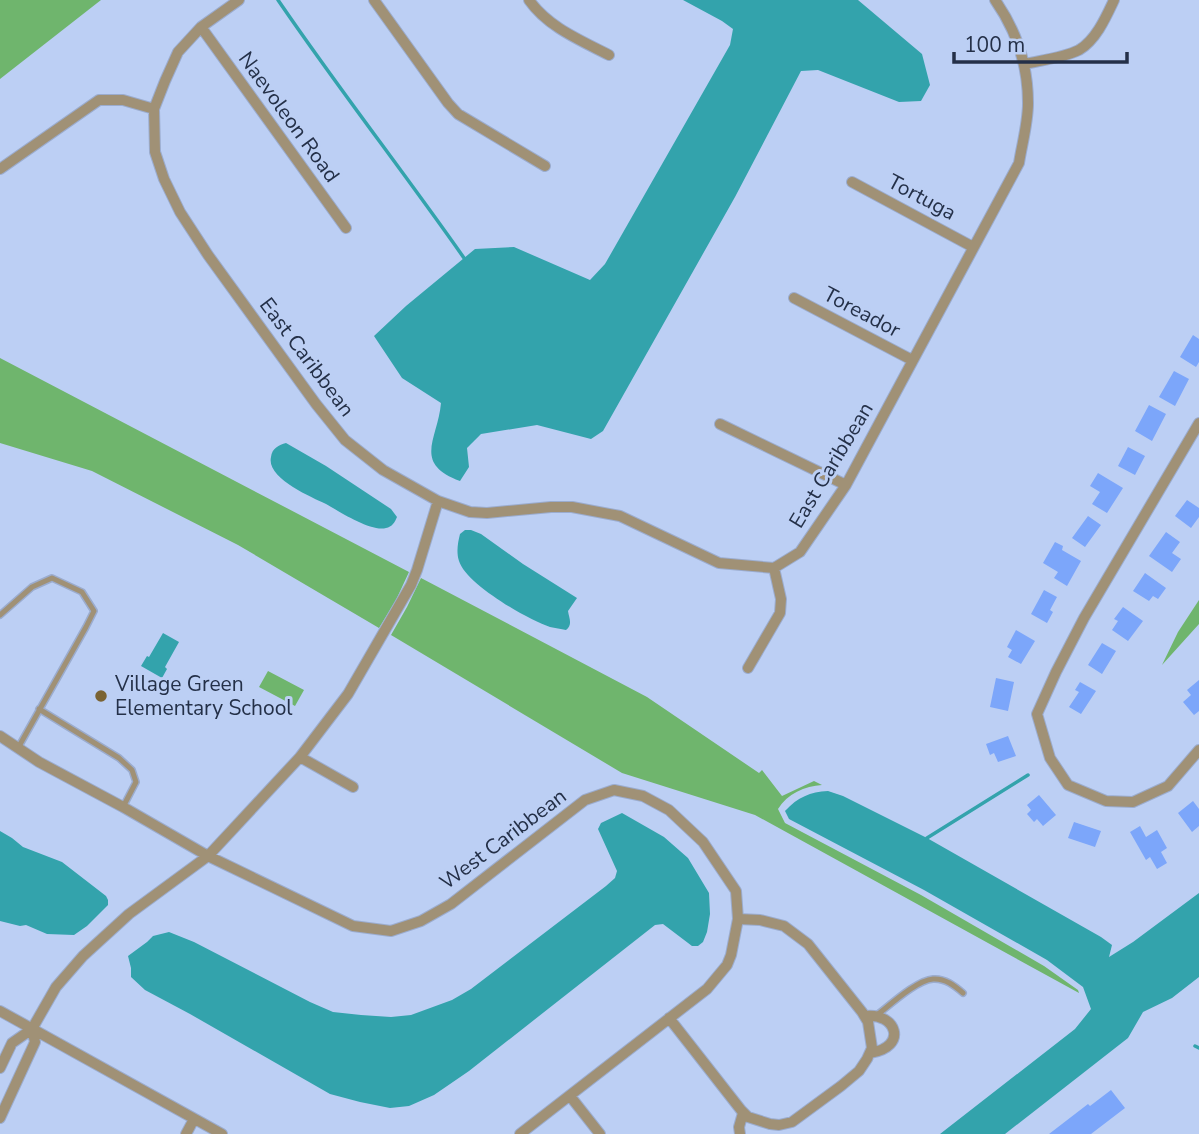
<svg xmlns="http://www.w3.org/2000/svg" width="1199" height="1134" font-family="'Nunito Sans',sans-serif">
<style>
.green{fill:#6fb56d}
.water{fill:#33a3ac}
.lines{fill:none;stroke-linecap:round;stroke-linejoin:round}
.stream{stroke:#33a3ac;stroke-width:3.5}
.building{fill:#7ca6fa}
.lane-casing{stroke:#9bacce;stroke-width:8}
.street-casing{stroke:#9bacce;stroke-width:12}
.lane{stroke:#a09176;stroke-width:5}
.street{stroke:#a09176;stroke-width:10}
.poi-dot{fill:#7a6333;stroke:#bccff4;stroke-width:2.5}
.labels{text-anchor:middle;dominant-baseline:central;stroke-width:6;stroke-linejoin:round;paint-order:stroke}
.street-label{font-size:21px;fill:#243048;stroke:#bccff4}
.poi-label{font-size:21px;fill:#243048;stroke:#bccff4;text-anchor:start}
</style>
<rect width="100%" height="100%" fill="#bccff4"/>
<!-- green -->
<path class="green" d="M0,0h101l-101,79z
M0,358l409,214 -13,28 -17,28 -141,-83 -146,-74 -92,-28z
M421,578l226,119 112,76 3,-3 20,26 32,-15 8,4c-17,1 -35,9 -44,24l7,14 136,72 123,71 34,24 1,3 -324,-178 -133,-42 -231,-138 16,-28z
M1199,600v24l-37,41 16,-33z
M268,671l36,19 -9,16 -36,-19z"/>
<!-- water -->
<path class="water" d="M683,0h175l64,54 8,31 -9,16 -22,1 -81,-32 -17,1 -66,126 -132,234 -12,8 -54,-14 -56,9 -14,14 2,19 -9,14c-48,-18 -22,-42 -19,-78l-39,-25 -28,-42 32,-30 69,-57 39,-2 76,33 15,-16 125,-219 3,-16 -11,-8z
M286,443l40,23 65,43 6,8c-2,5 -5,10 -11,11 -15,4 -46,-16 -60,-24 -15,-7 -60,-26 -55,-47 1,-9 8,-12 15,-14z
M465,530h6l10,4 42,30 54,34 -9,13c1,7 5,14 -2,19 -5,-1 -11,-2 -16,-3 -22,-7 -84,-43 -91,-66 -3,-9 -1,-19 1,-27z
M163,633l16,9 -14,25 2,2 -5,9 -21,-12 6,-10 2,1z
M828,791l15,5 84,42 174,99 11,8 -3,12 24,-15 66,-49v84l-27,21 -29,14 -15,26 -123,96h-65l135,-105 16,-20 -8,-22 -36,-27 -123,-70 -135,-71 -4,-8c13,-14 25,-19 43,-20z
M622,813l42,24 24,21 21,35 1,21 -3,18 -4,10 -5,4h-6l-29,-22 -8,1 -186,146 -35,24 -25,11 -19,2 -30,-6 -30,-8 -140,-80 -45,-24 -14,-13v-9l-3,-12 19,-14 6,-6 16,-4 25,10 116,60 23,10 28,3 30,2 20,-2 41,-15 19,-11 135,-103 9,-8 2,-7 -19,-42 3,-6z
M0,831l12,7 11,9 39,15 44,34 2,4v5l-21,21 -13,9 -27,-1 -21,-9 -6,1 -20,-5z"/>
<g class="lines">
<!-- stream -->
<path class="stream" d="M278,0c60,88 125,171 186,258
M927,838l101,-63
M1195,1046l4,2"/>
</g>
<!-- building -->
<path class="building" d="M1193,335l6,4v23l-3,5 -16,-10z
M1174,371l15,8 -14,27 -16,-9z
M1149,405l17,9 -14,27 -17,-10z
M1128,447l17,9 -10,19 -17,-9z
M1098,473l25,15 -16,25 -15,-9 8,-12 -10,-6z
M1187,500l12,8v9l-8,11 -16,-12z
M1088,516l13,9 -16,22 -13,-9z
M1166,532l14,10 -8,11 9,6 -9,13 -23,-16z
M1055,542l8,4 -1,4 19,11 -14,25 -13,-8 4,-6 -15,-9z
M1145,573l21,15 -8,11 -5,-3 -4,5 -16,-10z
M1044,590l13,7 -7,13 3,2 -6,11 -16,-9z
M1123,607l20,14 -15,20 -16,-11 6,-9 -4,-2z
M1016,630l19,11 -14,23 -13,-7 4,-7 -5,-3z
M1102,643l14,8 -14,23 -14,-9z
M996,678l18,4 -6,29 -18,-4z
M1199,680v31l-5,4 -11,-13 8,-7 -4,-5z
M1080,682l16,9 -15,23 -12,-7 10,-15 -4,-2z
M1008,736l8,20 -18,6 -4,-9 -4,2 -4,-11z
M1039,795l17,20 -13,11 -6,-7 -3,3 -7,-8 4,-4 -4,-5z
M1193,801l6,8v17l-7,6 -14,-19z
M1074,822l27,9 -6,16 -27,-9z
M1140,826l6,11 11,-7 10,18 -6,4 6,11 -10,6 -7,-12 -4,3 -16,-28z
M1111,1090l14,18 -34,26h-42l39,-30 2,2z"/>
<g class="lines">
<!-- lane casing -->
<g class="lane-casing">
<path id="lane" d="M0,615l32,-28 20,-9 30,14 12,19 -8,16 -68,121
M39,709l80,49 13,12 4,12 -13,25
M877,1015c13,-10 40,-35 56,-36 12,-1 22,7 30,14"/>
</g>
<!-- street casing -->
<g class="street-casing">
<path id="street" d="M239,0l-38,27 -23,25 -13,29 -11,28 1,43 9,27 16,33 28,43 108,149 29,36 38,30 55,31 32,11 17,1 64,-6h21l48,9 99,47 55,5 26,-16 46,-67 173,-322c3,-19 9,-40 9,-60 0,-37 -12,-73 -33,-103
M374,0l74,103 10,11 87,52
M529,0c19,27 51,40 80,55
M201,27l145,201
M1024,64c18,-4 39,-6 55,-14 17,-10 27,-33 35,-50
M0,169l99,-69h24l31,9
M852,182l121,65
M794,298l118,62
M1199,423l-115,195 -28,54 -19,42 13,44 18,27 38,16 27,1 35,-16 31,-36
M720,424l126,61
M748,668l32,-55 1,-14 -7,-31
M0,736l39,26 84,45 85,49 145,70 38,5 30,-10 30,-17 134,-104 29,-10 29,6 26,14 34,32 33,49 2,28 -7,36 -4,10 -20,24 -187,145
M300,757l53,30
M0,1011l222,123
M865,1016c31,-4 44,31 5,37
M669,1018l72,92 7,7 22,7 9,1 13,-3 49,-36 18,-15 8,-12 5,-11 -4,-26 -6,-10 -54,-68 -24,-18 -24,-6 -22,-1
M0,1068l12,-25 20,-14 24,-42 27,-31 46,-42 79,-58 92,-99 48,-63 63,-109 6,-15 21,-69
M570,1096l30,38
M0,1118l35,-76 -3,-13
M186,1134l8,-15
M740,1134l-1,-7 4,-14"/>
</g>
<!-- lane -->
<use href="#lane" class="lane"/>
<!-- street -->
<use href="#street" class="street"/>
</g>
<!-- markers -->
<circle class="poi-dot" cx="101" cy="696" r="7"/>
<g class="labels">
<!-- street labels -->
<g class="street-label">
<text transform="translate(289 117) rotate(54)">Naevoleon Road</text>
<text transform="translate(922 197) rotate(28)">Tortuga</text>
<text transform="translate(862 312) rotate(28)">Toreador</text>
<text transform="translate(307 357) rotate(53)">East Caribbean</text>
<text transform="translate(831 465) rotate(-59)">East Caribbean</text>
<text transform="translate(503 839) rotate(-37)">West Caribbean</text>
</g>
<!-- poi labels -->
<g class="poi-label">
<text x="115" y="684">Village Green<tspan x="115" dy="24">Elementary School</tspan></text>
</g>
</g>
<!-- scale -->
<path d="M954 52v10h173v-10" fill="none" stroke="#243048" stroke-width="3.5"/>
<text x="964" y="52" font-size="21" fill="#243048" stroke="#bccff4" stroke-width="5" paint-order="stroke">100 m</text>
</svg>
